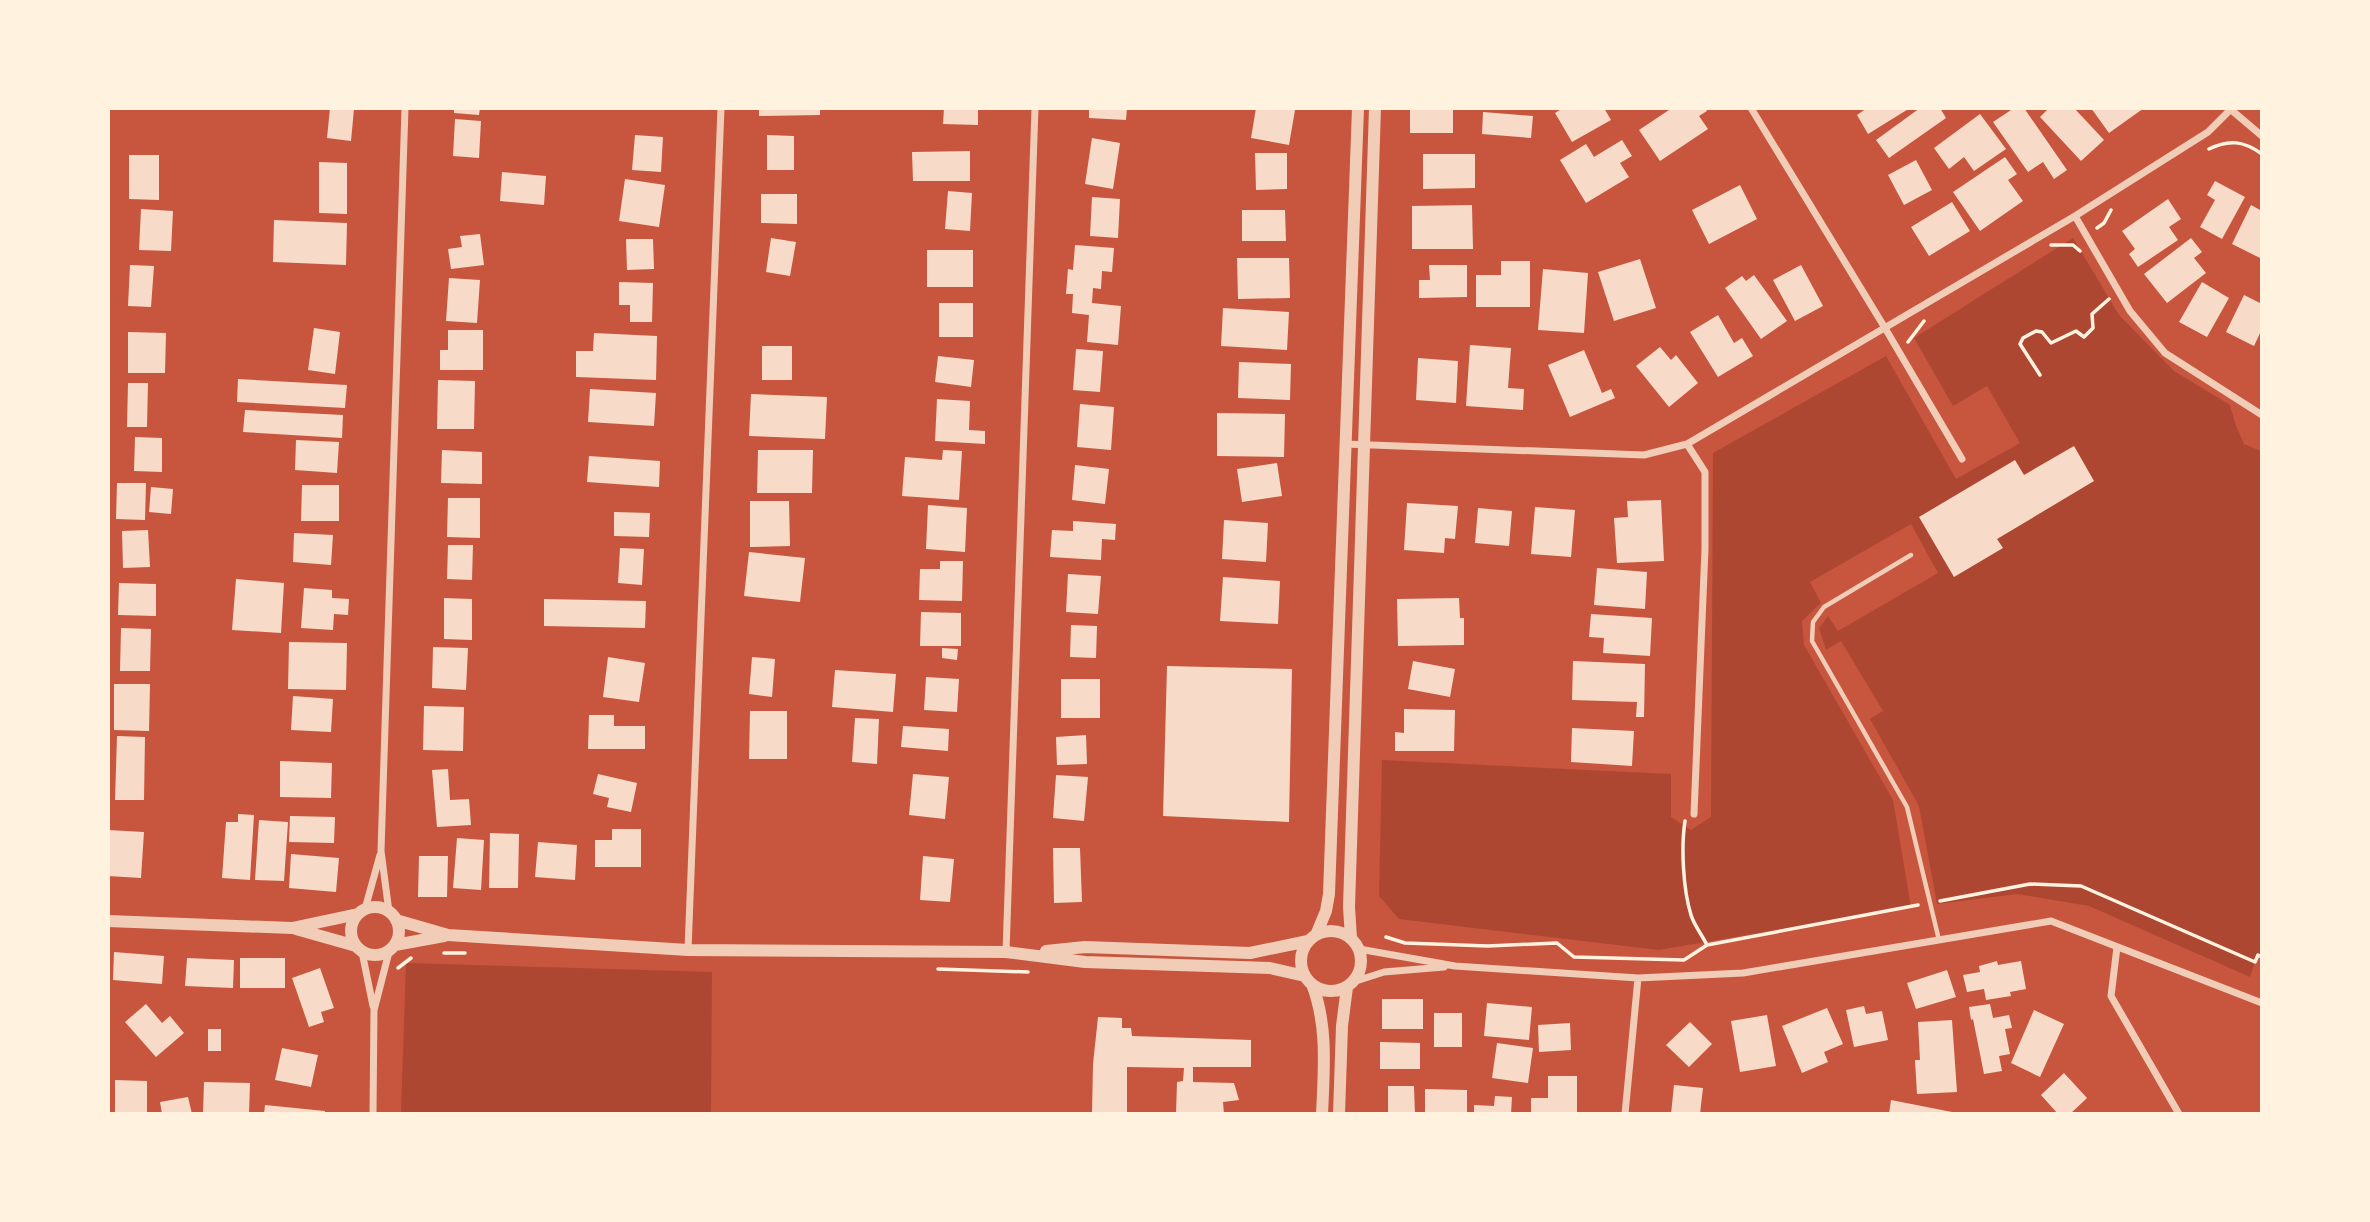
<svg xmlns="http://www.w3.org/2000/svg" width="2370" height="1222" font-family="'DM Sans',sans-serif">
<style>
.green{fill:#ae4732}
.building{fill:#f7dbc8}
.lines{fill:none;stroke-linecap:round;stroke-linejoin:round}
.path{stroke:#fff3e0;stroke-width:3.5}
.service{stroke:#f1ccb7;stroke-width:4.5}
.minor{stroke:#f1ccb7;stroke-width:7}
.tertiary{stroke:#f1ccb7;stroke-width:12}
</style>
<rect width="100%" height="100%" fill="#c8553d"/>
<!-- green -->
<path class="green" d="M2073,238l46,77 55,56 56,34 6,21 8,18 17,7 1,506 -5,-1 -7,21 -161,-71 -72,-12 -80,10 -18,-98 -49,-87 13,-8 -42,-70 -15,9 -7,-22 9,-12 10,15 100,-58 -27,-49 -101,58 11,21 -19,18 2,24 89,155 18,107 -252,43 -260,-31 -20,-23 3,-136 289,14v43l20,13 20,-13 2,-364 173,-97 70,123 64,-36 -33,-57 -34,20 -39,-68z
M406,963l306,9 -1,141 -310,1z"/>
<!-- building -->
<path class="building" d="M330,108l24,1 -3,32 -24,-3z
M454,108h26l-1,7 -25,-2z
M759,108h61v7l-61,1z
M944,108h34v17l-35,-1z
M1089,108h38l-1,12 -37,-2z
M1256,108l39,2 -6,35 -38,-7z
M1563,108h41l7,12 -39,22 -17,-29z
M1672,108h33l2,3 -8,5 9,13 -48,32 -21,-31z
M1867,108h43l-42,26 -11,-19z
M1920,108h20l6,10 -57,40 -13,-18z
M2014,108h10l43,62 -13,9 -11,-17 -15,10 -35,-50z
M2049,108h25l30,32 -23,21 -41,-44z
M2091,108h53l-35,25z
M1410,110h43v23h-43z
M1483,112l50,4 -2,22 -49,-4z
M1980,114l26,35 -32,22 -10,-14 -15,12 -15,-21z
M455,119l26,2 -2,37 -26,-2z
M635,135l28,2 -2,35 -29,-2z
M767,135l27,1v34h-27z
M1092,138l28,5 -7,46 -28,-5z
M1622,140l10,16 -12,7 9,14 -43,26 -26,-43 26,-16 8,13z
M970,151v30h-57l-1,-29z
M1255,153h32v36l-31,1z
M1423,154h52v34l-52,1z
M129,155h30v45l-30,-1z
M2005,157l12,17 -9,6 15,21 -43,30 -27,-39z
M1916,160l16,30 -28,15 -16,-30z
M319,162l28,1v51l-28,-1z
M502,172l44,4 -2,29 -44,-4z
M625,179l40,6 -6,42 -40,-6z
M2215,181l30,16 -23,42 -22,-12 15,-27 -8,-5z
M1740,185l17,34 -48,25 -17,-34z
M948,191l24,2 -2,38 -25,-2z
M761,194h36v30l-36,-1z
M1092,197l28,2 -2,39 -28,-2z
M2168,199l13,20 -12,8 9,13 -40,27 -9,-13 6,-5 -13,-18z
M1952,202l18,29 -41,25 -18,-29z
M1472,205l1,44h-61v-43z
M2251,205l11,6v48l-30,-15z
M141,209l32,2 -2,40 -32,-1z
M1242,210h43l1,31h-44z
M274,220l73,3 -1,42 -73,-3z
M480,234l4,31 -33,4 -3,-20 14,-2 -2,-11z
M771,238l25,4 -6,34 -24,-4z
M2191,238l11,14 -8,6 12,15 -39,30 -23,-29z
M626,239h27l1,30 -27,1z
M1075,245l39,3 -2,24 -10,-1 -1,18 -8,-1 -1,15 29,3 -3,39 -31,-3 2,-27 -17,-2 1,-19h-7l2,-25 5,1z
M927,250h46v37h-46z
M1237,258h52l1,40 -52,1z
M1640,259l16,49 -42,13 -16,-49z
M1501,261h29v46h-54v-32h25z
M130,265l24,1 -3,41 -23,-1z
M1429,265h38v32l-48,1v-18h11z
M1801,265l22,41 -28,15 -22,-41z
M1543,269l45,4 -4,60 -46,-3z
M1754,275l33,46 -26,18 -36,-51 17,-12 4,5z
M449,278l31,2 -3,43 -31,-2z
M619,282l34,1 -1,39h-22v-17h-11z
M2202,282l27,16 -22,39 -28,-15z
M2244,295l18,9v25l-8,17 -28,-14z
M939,303h34v34h-34z
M1223,308l66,4 -2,38 -66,-4z
M1718,315l16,28 8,-5 11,18 -35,21 -28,-45z
M314,328l26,4 -5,42 -27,-4z
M448,330h35v40h-43v-20h8z
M128,332l38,1 -1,40h-37z
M594,333l63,3 -1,44 -80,-3v-26h17z
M1470,345l41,3 -3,40 16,1 -1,21 -57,-4z
M762,346h30v34h-30z
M1660,347l11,13 5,-5 22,28 -29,24 -33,-41z
M1076,349l27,2 -3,41 -27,-2z
M1584,350l18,43 9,-4 4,9 -45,19 -22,-52z
M938,356l36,4 -3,27 -36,-5z
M1418,358l40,3 -2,42 -40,-3z
M1239,362l52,2 -1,36 -52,-2z
M238,379l109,6 -2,23 -108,-6z
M438,380l37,1 -1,48h-37z
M128,383h20l-1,44h-20z
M590,389l66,4 -2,33 -66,-4z
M751,394l76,3 -2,42 -76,-3z
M937,399l33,2 -1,29 16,1v13l-50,-3z
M1080,404l34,3 -3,43 -34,-3z
M245,410l98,5 -1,23 -99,-6z
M1217,413l68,1 -1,43 -67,-1z
M135,437l27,1v34l-28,-1z
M296,440l43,2 -2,31 -42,-3z
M2074,446l20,35 -97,58 6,9 -49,29 -35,-60 96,-57 9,15z
M442,450l40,2v32l-41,-1z
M758,450h55l-1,43h-55z
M943,450l19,1 -3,49 -57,-4 3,-39 37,3z
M589,456l71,5 -1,26 -72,-5z
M1277,463l5,33 -40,6 -5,-33z
M1075,465l34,4 -4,35 -33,-4z
M117,483h29l-1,37 -29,-1z
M302,485h37v36h-38z
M151,487l22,2 -2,25 -22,-2z
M448,498h32v40l-33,-1z
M1661,500l3,61 -47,2 -3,-45 14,-1 -1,-16z
M750,501h39l1,45 -40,1z
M1407,503l51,3 -3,33 -10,-1 -1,15 -40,-3z
M928,505l39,3 -2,44 -39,-3z
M1535,507l40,3 -4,47 -40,-3z
M1478,508l34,3 -3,35 -34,-3z
M614,512l36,1 -1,24 -35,-1z
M1224,520l44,3 -2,39 -44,-3z
M1073,521l43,3 -1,16 -13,-1 -1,21 -51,-3 2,-27 21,1z
M148,530l2,37 -27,1 -1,-37z
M294,533l39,2 -2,30 -38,-3z
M448,545h25l-1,35 -25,-1z
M620,548l24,1 -2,36 -24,-2z
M749,552l56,6 -5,44 -56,-6z
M940,561h23l-1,40 -43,-1 1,-31h20z
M1597,568l50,4 -2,37 -51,-4z
M1068,574l33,2 -3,38 -32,-2z
M1223,577l57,4 -2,43 -58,-3z
M236,579l48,4 -3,50 -49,-3z
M119,583l37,1v32l-38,-1z
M304,588l28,2v8l17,1 -1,16 -14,-1 -1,16 -32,-2z
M444,598l28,1v41l-28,-1z
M1459,598l1,20h4v27l-66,1 -1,-47z
M544,599l102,2 -1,27 -101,-2z
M921,612l40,1v33h-41z
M1591,614l61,4 -2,38 -47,-3 1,-15 -15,-1z
M1071,625l26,1 -1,32 -26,-1z
M121,628l30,1 -1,42h-30z
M289,642l58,1 -1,47 -58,-1z
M433,647l35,1 -2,42 -34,-2z
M942,648l16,1 -1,11 -15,-2z
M608,657l37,6 -6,39 -36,-5z
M752,657l23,2 -3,38 -23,-3z
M1413,661l42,8 -5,28 -42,-8z
M1573,661l72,3 -1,53h-8l1,-15 -65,-2z
M1167,666l125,3 -3,153 -126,-6z
M835,670l61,4 -3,38 -61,-5z
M926,677l33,2 -2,33 -33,-2z
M1061,679h39v39h-39z
M114,684h36l-1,47 -35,-1z
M293,696l40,3 -2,33 -40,-2z
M424,706l40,1 -1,44 -40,-1z
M1404,709l51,1 -1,41h-59v-19l9,1z
M750,711h37v48h-38z
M589,715h25v11h31v23h-57z
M855,718l24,1 -2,45 -25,-2z
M903,726l46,3 -1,22 -47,-4z
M1572,728l62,3 -2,35 -61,-4z
M1086,735l1,29 -30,1 -1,-28z
M117,736l28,1 -1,63h-29z
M280,761l52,2 -1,35 -51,-1z
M448,769l2,31 19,-1 2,26 -34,2 -5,-57z
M598,774l39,9 -6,29 -24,-5 2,-9 -16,-4z
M913,774l36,3 -4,42 -36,-4z
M1056,775l32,2 -4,44 -31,-3z
M238,814l16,1 -4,65 -28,-2 4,-56h12z
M290,816l45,1 -1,26 -45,-1z
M259,820l29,2 -4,59 -29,-1z
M612,829h29v38h-46v-27h17z
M108,830l36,2 -3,46 -33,-2z
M490,833l29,1 -1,54h-29z
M457,838l27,2 -3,50 -28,-2z
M538,842l39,3 -2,35 -40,-3z
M1053,848h27l2,54 -28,1z
M291,854l48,4 -3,34 -47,-4z
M419,856h29l-1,41h-29z
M923,856l31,3 -4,43 -30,-2z
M114,952l50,4 -2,28 -49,-4z
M187,958l47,2 -1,28 -48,-2z
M240,958h45v30h-45z
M1997,961l1,4 23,-4 5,28 -16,3 1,4 -25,4 -2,-11 -17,3 -4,-17 17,-3 -1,-6z
M320,968l14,40 -13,4 3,10 -15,5 -17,-49z
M1947,970l9,27 -40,12 -9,-26z
M1382,999h41v30h-41z
M1487,1003l45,4 -3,33 -45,-4z
M146,1004l16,19 8,-7 14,17 -28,24 -31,-35z
M1990,1004l3,14 16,-3 3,13 -7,1 5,25 -11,2 3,15 -18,3 -11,-55 -2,1 -2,-13z
M1864,1006l2,8 16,-3 6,29 -34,7 -8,-37z
M1827,1008l16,36 -19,8 4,10 -26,11 -20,-47z
M2034,1010l30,14 -24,53 -29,-14z
M1434,1013h28v34h-28z
M1767,1015l9,51 -36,6 -9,-51z
M1098,1017l24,1v10h9l1,8 119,4v27h-58v15l41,1 5,17 -16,2 1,12h-48l1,-32 6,-1 1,-13 -57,-1v47h-35l1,-50z
M1952,1020l5,72 -40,2 -2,-34h5l-2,-38z
M1690,1022l22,22 -23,23 -23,-22z
M1570,1023l1,27 -32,2 -1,-27z
M208,1029h13v22h-13z
M1380,1042l40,1v26h-40z
M1497,1043l36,5 -5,35 -36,-5z
M282,1048l36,7 -7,32 -36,-7z
M2064,1073l23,25 -17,16h-12l-17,-19z
M1548,1076h29v38h-46v-16h17z
M115,1080l32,1v33h-32z
M204,1082l46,1 -1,31h-46z
M1674,1085l29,3 -3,26h-29z
M1388,1086h26l1,28h-27z
M1425,1089l42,1v24h-42z
M1495,1096l17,1 -1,17h-37v-9l20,1z
M188,1097l4,17h-30l-2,-12z
M1891,1100l61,12v2h-63z
M265,1105l60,6v3h-61z"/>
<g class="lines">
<!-- path -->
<path class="path" d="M2209,149c20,-10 35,-8 53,5
M2097,228l7,-5 7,-13
M2051,245h22l7,6
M1908,342l16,-21
M2040,375l-20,-31 3,-6 13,-7 6,1 9,11 25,-12 8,6 9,-9 -1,-14 17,-15
M1940,901l90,-17 51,2 174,76 3,-7 4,2
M1386,937l19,6 83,3 69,-3 17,14 110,3 23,-15c-5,-10 -13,-20 -16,-30 -8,-26 -10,-68 -6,-94
M1707,945l211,-40
M444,953h21
M398,968l13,-10
M938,969l90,3"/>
<!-- service -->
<path class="service" d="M1911,555l-87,52 -11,15 -1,19 95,166 32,133"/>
<!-- minor -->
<path class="minor" d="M1751,108l134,220 77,131
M2229,108l33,28
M2075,216l55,95 35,42 97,62
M1345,444l299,11 43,-11 388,-228 133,-84 22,-22
M1687,444l18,28v77l-11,265
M365,909l15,-54
M389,912l-8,-61 24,-743
M2117,947l-6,49 68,118
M1359,949l96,17 183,12 105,-5 308,-52 211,82
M688,950l33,-842
M362,952l11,54
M1006,952l29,-844
M1353,982l31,-10 60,-5
M373,1114l1,-104 15,-58
M1625,1114l13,-136"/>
<!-- tertiary -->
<path class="tertiary" d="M351 931a24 24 0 1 1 48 0a24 24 0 1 1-48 0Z
M396,920l52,15 240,15 318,2 79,10 185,6 35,8
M108,921l184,7 66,-14
M296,929l60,17
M1301 961a30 30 0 1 1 60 0a30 30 0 1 1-60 0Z
M1316,935l10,-24 3,-17 29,-786
M1351,938l-2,-31 26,-799
M395,945l49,-9
M1046,951l39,-4 165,6 58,-12
M1312,984c16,41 12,86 10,130
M1339,1114l3,-88 5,-39"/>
</g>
<!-- border -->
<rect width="2370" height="1222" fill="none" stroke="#fff3e0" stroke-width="220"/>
</svg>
